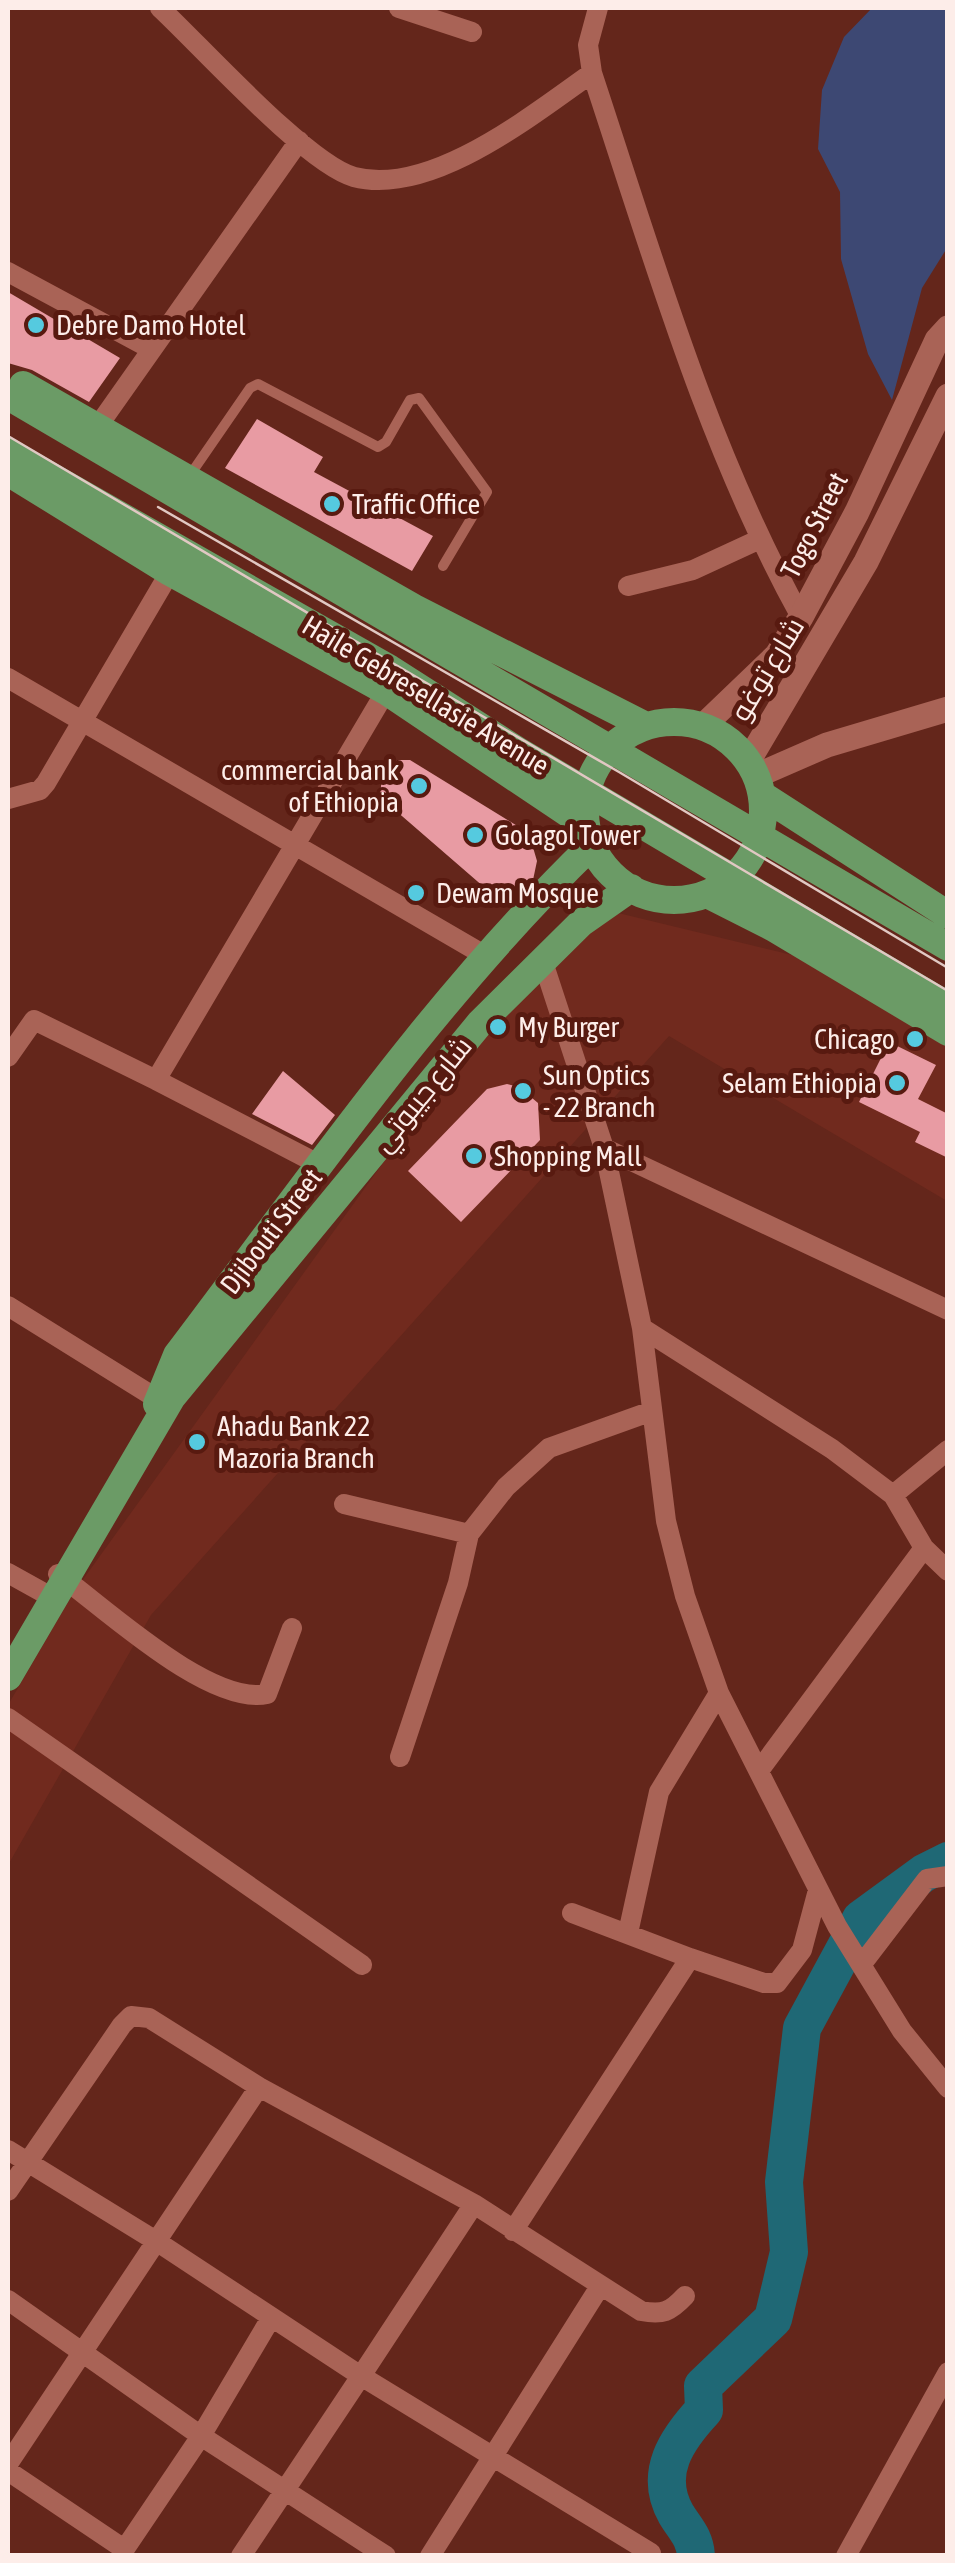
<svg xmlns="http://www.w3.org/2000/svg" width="955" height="2563" font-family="'Asap Condensed',Cairo,sans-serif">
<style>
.built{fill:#712a1e}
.green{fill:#3d4873}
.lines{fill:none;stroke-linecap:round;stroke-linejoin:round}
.river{stroke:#1f6875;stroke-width:38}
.building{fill:#e89ba3}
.service{stroke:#a96356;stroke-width:10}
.minor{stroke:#a96356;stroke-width:20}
.tertiary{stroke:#a96356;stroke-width:25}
.primary{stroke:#6b9b66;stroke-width:28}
.tram{stroke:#e1c8c3;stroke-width:2.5}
.poi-dot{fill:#55cadf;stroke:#581a10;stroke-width:4}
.labels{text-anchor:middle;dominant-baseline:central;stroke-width:10;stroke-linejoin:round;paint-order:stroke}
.poi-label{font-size:28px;fill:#fdede9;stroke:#581a10;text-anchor:start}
.street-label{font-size:28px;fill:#fdede9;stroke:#581a10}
</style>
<rect width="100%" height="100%" fill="#64261b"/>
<!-- built -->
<path class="built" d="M585,905l240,58 122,78v160l-278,-165 -518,579 -143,250v-160l66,-113 391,-543z"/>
<!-- green -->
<path class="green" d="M872,8h75v240l-25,40 -30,112 -24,-46 -27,-95 -1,-67 -22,-43 4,-59 22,-53z"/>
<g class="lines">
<!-- river -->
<path class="river" d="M696,2556c-1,-19 -11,-27 -20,-42 -23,-41 1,-75 28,-104l-1,-24 70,-67 16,-67 -5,-70 18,-154 59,-109 63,-46 24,-12"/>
</g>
<!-- building -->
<path class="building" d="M8,292l112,66 -31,44 -57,-32 -24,-7z
M257,419l66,38 -9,15 119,64 -21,35 -187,-103z
M395,760h15l109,67 13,17 5,17 -4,19 -26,27 -127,-110 2,-22z
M889,1042l47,23 -18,34 30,15v44l-33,-16 5,-10 -61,-30z
M283,1071l52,44 -23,30 -60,-31z
M507,1084l12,3 19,16 2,37 -79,82 -53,-51 79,-82z"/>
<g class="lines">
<!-- service -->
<path class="service" d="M188,478l62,-90 8,-4 120,63 8,-5 24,-42 9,-2 68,94 -44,74"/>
<!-- minor -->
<path class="minor" d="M160,8c41,38 147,156 194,169 77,20 178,-62 238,-104
M399,8l73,24
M598,8l-10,37 4,28c61,184 115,374 209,544
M8,272l143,77
M98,426l201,-285
M628,586l65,-16 65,-30
M8,678l476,277
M8,799l32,-9 6,-7 124,-211
M542,959l62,189 38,180 24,193 19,75 34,97 118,233 65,105 46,57
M8,1057l26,-37 122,60 230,-389
M156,1080l164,85
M604,1148l344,162
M8,1306l151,94
M642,1328l190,121 61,46 31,53 24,23
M893,1495l55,-45
M344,1504l125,30
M8,1573l36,20
M58,1574c46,33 151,132 209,120l25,-66
M8,1718l354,247
M400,1757l58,-174 11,-49 37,-47 43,-39 103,-37
M761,1768l163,-220
M628,1933l31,-141 60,-99
M690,1958l74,25h13l25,-33 16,-60
M862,1964l65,-85 21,-3
M8,2150l148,91 205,135 -120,180
M8,2191l114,-166 9,-9 18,2 110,69 215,117 -113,172 290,177
M474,2204l167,107c22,4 29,1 44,-15
M513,2231l177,-273 -118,-45
M8,2300l193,136 185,120
M8,2464l251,-377
M8,2471l116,78
M120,2556l81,-120 70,-118
M430,2556l169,-268
M846,2556l102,-184"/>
<!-- tertiary -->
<path class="tertiary" d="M702,727l75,-72 24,-38 56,-105 80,-172 11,-12
M749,760l117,-198 82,-166
M758,775l69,-30 121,-36"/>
<!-- primary -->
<path class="primary" d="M23,385l391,223 230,117
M8,396l940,551
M8,452l382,217 128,82 430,255
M8,472l162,100 216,119 198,133
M585 811a89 89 0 1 1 178 0a89 89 0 1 1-178 0Z
M762,795l186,120
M711,896l63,32 174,104
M157,1404l20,-49c132,-174 257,-357 414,-509
M8,1677l164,-280 308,-374 101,-100 50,-35"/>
<!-- tram -->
<path class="tram" d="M8,436l940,555
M158,507l461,265 329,196"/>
</g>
<!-- markers -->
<g class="poi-dot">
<circle cx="36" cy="325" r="10"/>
<circle cx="332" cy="504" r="10"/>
<circle cx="419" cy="786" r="10"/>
<circle cx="475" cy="835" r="10"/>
<circle cx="416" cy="893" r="10"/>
<circle cx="498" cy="1027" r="10"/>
<circle cx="915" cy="1039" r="10"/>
<circle cx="897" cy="1083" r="10"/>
<circle cx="523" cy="1091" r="10"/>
<circle cx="474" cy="1156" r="10"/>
<circle cx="197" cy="1442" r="10"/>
</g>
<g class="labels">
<!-- poi labels -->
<g class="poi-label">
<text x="56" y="325">Debre Damo Hotel</text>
<text x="352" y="504">Traffic Office</text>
<text x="399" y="770" text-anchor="end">commercial bank<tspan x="399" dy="32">of Ethiopia</tspan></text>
<text x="495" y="835">Golagol Tower</text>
<text x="436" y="893">Dewam Mosque</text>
<text x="518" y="1027">My Burger</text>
<text x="895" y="1039" text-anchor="end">Chicago</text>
<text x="543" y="1075">Sun Optics<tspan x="543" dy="32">- 22 Branch</tspan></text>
<text x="877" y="1083" text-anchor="end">Selam Ethiopia</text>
<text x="494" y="1156">Shopping Mall</text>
<text x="217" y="1426">Ahadu Bank 22<tspan x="217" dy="32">Mazoria Branch</tspan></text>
</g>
<!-- street labels -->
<g class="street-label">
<text transform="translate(814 525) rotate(-63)">Togo Street</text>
<text transform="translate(767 669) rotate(-59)">شارع توغو</text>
<text transform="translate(426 695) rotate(31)">Haile Gebresellasie Avenue</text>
<text transform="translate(422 1094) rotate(-51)">شارع جيبوتي</text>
<text transform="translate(271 1231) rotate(-53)">Djibouti Street</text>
</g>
</g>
<!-- border -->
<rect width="955" height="2563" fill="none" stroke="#fdede9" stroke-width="20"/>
</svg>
